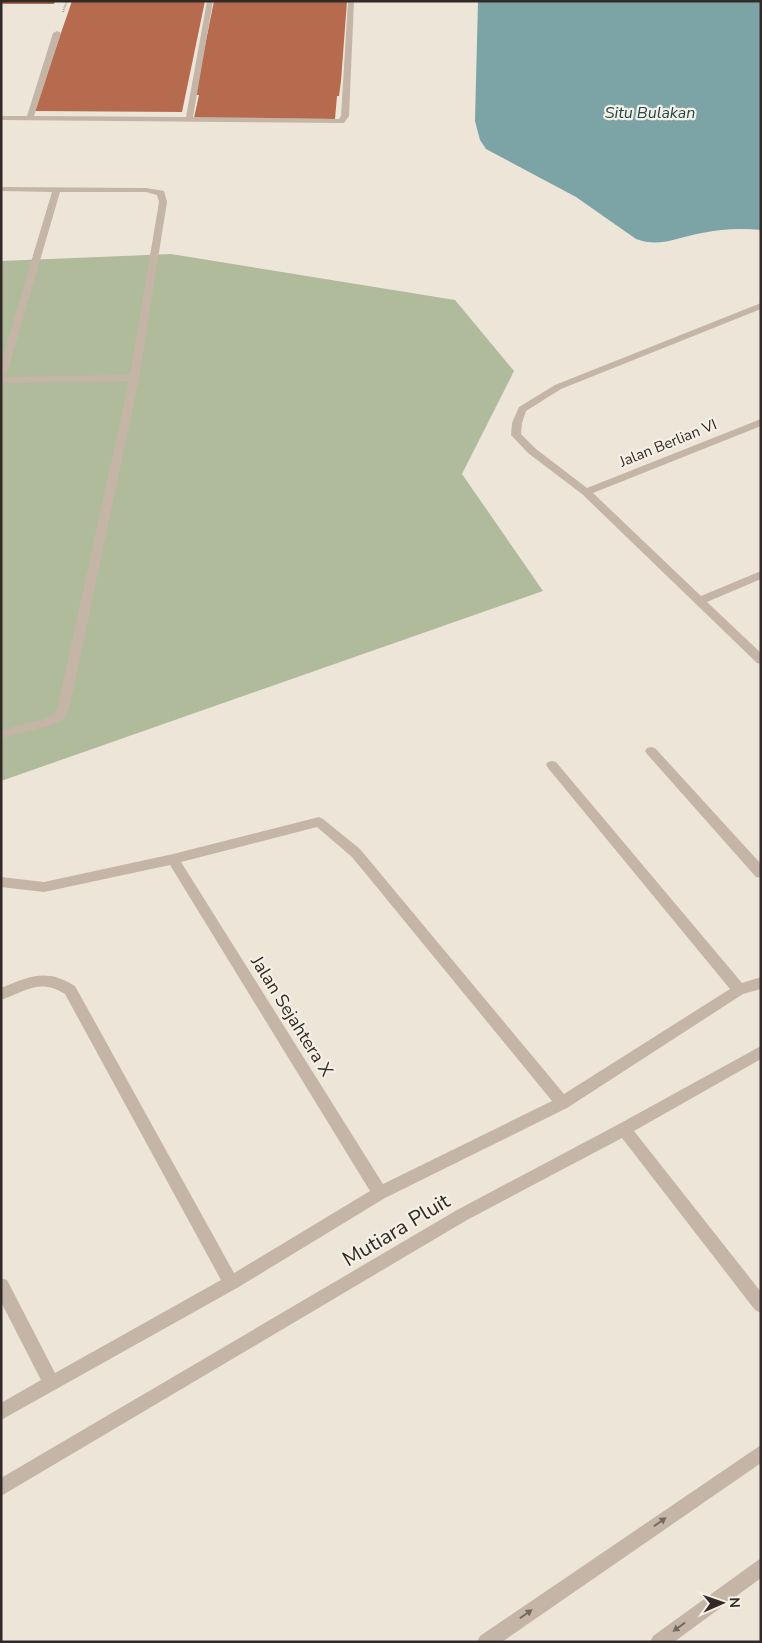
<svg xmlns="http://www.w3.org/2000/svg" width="762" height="1643" font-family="'Nunito Sans',sans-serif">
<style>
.green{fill:#afbb9b}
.water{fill:#7ca4a7}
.building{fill:#b76b4e}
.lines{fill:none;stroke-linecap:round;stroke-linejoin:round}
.path{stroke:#af9f92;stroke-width:2;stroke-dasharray:1 1;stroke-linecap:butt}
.minor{fill:#c4b5a7;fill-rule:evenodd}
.oneway{fill:#736961}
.labels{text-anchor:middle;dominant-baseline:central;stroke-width:4.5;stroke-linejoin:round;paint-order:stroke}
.far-street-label{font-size:15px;fill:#312a27;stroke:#f6efe5}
.far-water-label{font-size:16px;font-style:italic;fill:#21494e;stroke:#f6efe5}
.street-label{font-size:18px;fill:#312a27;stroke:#f6efe5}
.near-street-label{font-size:21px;fill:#312a27;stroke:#f6efe5}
</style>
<rect width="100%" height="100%" fill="#eee5d9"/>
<!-- green -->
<path class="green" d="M171,254l284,46 59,71 -52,103 81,117 -542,190v-520z"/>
<!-- water -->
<path class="water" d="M478,1h283v229c-20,-2 -40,-1 -59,3 -24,4 -42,15 -66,6l-60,-42 -90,-48 -6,-9 -5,-19z"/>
<!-- building -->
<path class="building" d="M1,1h54l-1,3h-53z
M72,1h133l-23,111 -148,-1z
M214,1h133l-6,80 -2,15h-2l-2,23 -141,-1 5,-23h-4z"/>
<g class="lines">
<!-- path -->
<path class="path" d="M63,12l4,-11"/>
<!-- minor -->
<path class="minor" d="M207,1h6l-20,116 146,2 2,-3 7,-115h6l-5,115 -5,7 -343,-3v-4h26l26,-83 4,-2 4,2 -27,83 152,1z
M1,187l145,1 18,3 3,11 -28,176 -69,327 -6,14 -12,6 -51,13v-8l44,-11 10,-6 3,-8 71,-324 -128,2v-21l51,-170 -51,-1zM60,192h86l11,3 2,7 -29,173 -124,2z
M761,303v6l-200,80 -35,22 -4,12 -1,11 15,15 51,39 174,-69v7l-168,67 108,103 60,-25v8l-54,23 54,51v11l-4,-1 -175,-169 -54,-41 -17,-18 1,-12 7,-16 36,-22z
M651,747l4,1 106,116v14l-5,-1 -109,-123 -2,-3 2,-3z
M552,761l4,1 186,221 19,-6v12l-18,5 -176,114 -182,90 -148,90 -236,132v-17l40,-23 -40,-78v-24l6,2 48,93 166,-93 -156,-286c-25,-16 -39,-3 -64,6v-12c28,-12 46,-20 74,-2l159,287 136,-82 -200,-326 -126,27 -43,-5v-10l43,5 129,-28 146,-37 4,2 37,30 204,245 166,-105 -182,-221 -2,-3 2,-3zM317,827l35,30 200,244 -169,83 -202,-322z
M761,1046v13l-127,72 127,161v21l-6,-3 -133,-172 -155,82 -466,276v-18l456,-268 162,-86z
M761,1445v18l-259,179h-25l3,-6z
M761,1558v20l-87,64h-24l3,-6z"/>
</g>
<!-- one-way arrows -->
<defs><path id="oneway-solid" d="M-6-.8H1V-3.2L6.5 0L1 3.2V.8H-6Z" transform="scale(1.25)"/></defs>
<g class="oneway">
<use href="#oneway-solid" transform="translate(660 1522) rotate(-35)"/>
<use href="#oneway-solid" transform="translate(526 1614) rotate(-35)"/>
<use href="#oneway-solid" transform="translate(679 1627) rotate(144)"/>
</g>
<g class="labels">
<!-- far-street labels -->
<g class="far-street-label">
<text transform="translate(668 443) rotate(-22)">Jalan Berlian VI</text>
</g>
<!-- far-water labels -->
<g class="far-water-label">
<text x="650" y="113">Situ Bulakan</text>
</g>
<!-- street labels -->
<g class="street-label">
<text transform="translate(292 1016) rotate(58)">Jalan Sejahtera X</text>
</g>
<!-- near-street labels -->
<g class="near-street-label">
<text transform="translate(396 1230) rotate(-31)">Mutiara Pluit</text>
</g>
</g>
<!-- border -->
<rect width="762" height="1643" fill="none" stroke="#312a27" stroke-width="5"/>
<!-- north arrow -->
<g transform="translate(722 1603) rotate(88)" stroke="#f6efe5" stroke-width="4" paint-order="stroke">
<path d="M0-4L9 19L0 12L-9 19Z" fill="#312a27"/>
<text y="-8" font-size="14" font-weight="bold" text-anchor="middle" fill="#312a27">N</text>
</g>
</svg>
